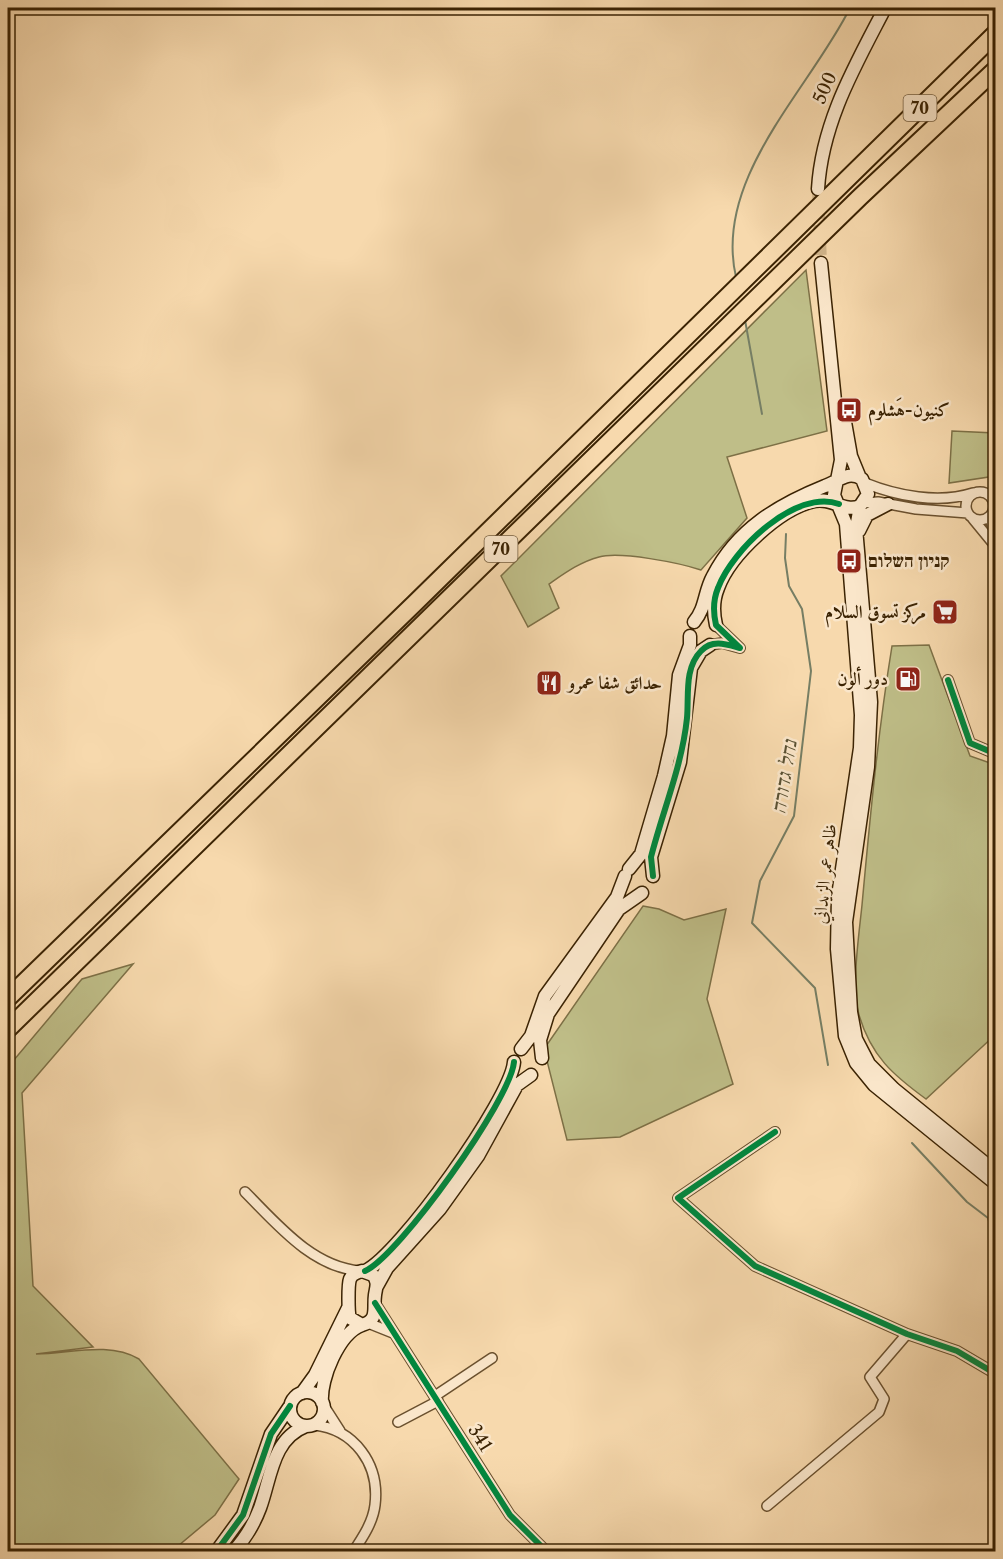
<svg xmlns="http://www.w3.org/2000/svg" width="1003" height="1559" font-family="'Libre Caslon Text',Amiri,'Frank Ruhl Libre',serif">
<style>
.green{fill:#bfbe88;stroke:#7d7046;stroke-width:1.5}
.lines{fill:none;stroke-linecap:round;stroke-linejoin:round}
.stream{stroke:#767e64;stroke-width:2}
.secondary-tunnel{stroke:#d1b58b;stroke-width:12;stroke-dasharray:12 6;stroke-linecap:butt}
.street-casing{stroke:#6a502e;stroke-width:12}
.secondary-casing{stroke:#3b2303;stroke-width:15}
.highway-casing{stroke:#3b2303;stroke-width:20}
.street{stroke:#fae6ca;stroke-width:9}
.secondary{stroke:#fae6ca;stroke-width:12}
.highway{stroke:#f7d9ad;stroke-width:16}
.cycleway-casing{stroke:#fae6ca;stroke-width:10}
.cycleway{stroke:#00873e;stroke-width:6}
.labels{text-anchor:middle;dominant-baseline:central;stroke-width:5;stroke-linejoin:round;paint-order:stroke}
.shield{fill:#fae6ca;stroke:#745e3f;stroke-width:1.5}
.shield-label{font-size:16px;font-weight:bold;fill:#3b2303}
.street-label{font-size:18px;fill:#3b2303;stroke:#fae6ca}
.poi-label{font-size:18px;font-weight:bold;fill:#3b2303;stroke:#fae6ca;text-anchor:start}
.water-label{font-size:20px;font-style:italic;fill:#595133;stroke:#fae6ca}
</style>
<rect width="100%" height="100%" fill="#f7d9ad"/>
<filter id="stains"><feTurbulence type="fractalNoise" baseFrequency=".00333" numOctaves="4"/><feColorMatrix values="0 0 0 0 .2 0 0 0 0 .09 0 0 0 0 .02 0 0 0 .5 -.17"/></filter>
<radialGradient id="worn" r=".72"><stop offset=".6" stop-color="#630" stop-opacity="0"/><stop offset="1" stop-color="#630" stop-opacity=".3"/></radialGradient>
<!-- green -->
<path class="green" d="M806,270l21,161 -100,26 20,61 -46,52c-21,-7 -81,-19 -102,-13 -19,5 -34,16 -50,27l10,24 -31,19 -27,-51z
M952,431l43,2v43l-46,7z
M929,645l41,111 20,7 5,-1 1,272 -70,65c-33,-24 -55,-43 -67,-84 -8,-28 0,-80 3,-110 8,-87 16,-173 30,-259z
M643,906l16,3 25,11 42,-11 -19,90 26,85 -113,53 -53,3 -23,-91z
M133,964l-111,129 11,193 60,61 -57,7c33,0 72,-13 103,5l100,120 -24,36 -43,36h-164v-484l74,-88z"/>
<g class="lines">
<!-- stream -->
<path class="stream" d="M736,277c-23,-99 73,-187 114,-269
M745,320l17,94
M786,534l-1,24 4,28 13,23 9,62 -17,145 -34,65 -8,42 63,65 13,77
M912,1143l55,59 21,16 8,25"/>
<!-- secondary-tunnel -->
<path class="secondary-tunnel" d="M818,189l3,74"/>
<!-- street casing -->
<g class="street-casing">
<path id="street" d="M865,483c32,13 74,21 108,10
M966 506a14 14 0 1 1 28 0a14 14 0 1 1-28 0Z
M863,503l15,-1 38,7 52,4
M990,516l5,26
M973,519l23,28
M710,645l12,-2 18,5 -24,-23
M948,680l22,63 26,11
M996,1061v4
M775,1132l-97,66 77,68 152,68 50,17 39,23
M245,1192c32,32 67,75 115,79
M375,1303l135,212 37,37
M368,1323l25,10
M435,1396l57,-38
M324,1406l16,25
M398,1422l40,-21
M314,1425c40,4 66,39 61,80 -2,17 -12,32 -22,47
M767,1506l112,-94 5,-13 -14,-22 37,-43"/>
</g>
<!-- secondary casing -->
<g class="secondary-casing">
<path id="secondary" d="M818,189c4,-67 37,-123 67,-181
M821,263l20,197 -7,35 12,29 15,191 -1,33 -22,148 -1,53 8,87 11,27 18,22 122,99
M845,422l6,34 9,22
M860,506l-4,22 15,174 -3,65 -22,155 5,90 5,27 13,25 25,25 102,83
M859,531l8,-16 21,-11
M694,622c12,-14 10,-30 19,-46 24,-47 65,-71 112,-90 14,-5 23,-16 37,-7l6,15 -8,12c-16,7 -28,-9 -45,-5 -35,7 -85,54 -97,87 -5,12 -5,24 -2,37
M629,869l12,-15 23,-78 9,-40 6,-61 11,-30v-9
M653,876l-2,-19 29,-95 11,-94 10,-17 9,-6
M521,1049l10,-13 14,-40 72,-99 8,-21
M542,1058l-2,-18 8,-26 71,-105 23,-16
M362,1271l11,4c6,8 3,12 2,20 -2,14 4,25 -13,30l-12,-7c-2,-5 -2,-34 0,-39 2,-5 8,-7 12,-8z
M365,1271c34,-15 146,-172 149,-209
M377,1286l10,-18 53,-59 38,-53 39,-71 14,-10
M290 1409a17 17 0 1 1 34 0a17 17 0 1 1-34 0Z
M302,1393l13,-18 33,-67
M322,1402c-2,-23 17,-69 40,-77
M216,1552l27,-37 28,-81 19,-28
M233,1552c12,-13 21,-28 27,-44 11,-30 12,-69 46,-82"/>
</g>
<!-- highway casing -->
<g class="highway-casing">
<path id="highway" d="M8,998l406,-394 582,-571
M8,1029l852,-832 136,-128"/>
</g>
<!-- street -->
<use href="#street" class="street"/>
<!-- secondary -->
<use href="#secondary" class="secondary"/>
<!-- highway -->
<use href="#highway" class="highway"/>
<!-- cycleway casing -->
<g class="cycleway-casing">
<path id="cycleway" d="M948,680l22,63 26,11
M653,876l-2,-19c12,-47 31,-91 36,-139 2,-22 -3,-50 14,-67 11,-12 25,-7 39,-3l-24,-23c-3,-13 -3,-25 2,-37 14,-38 78,-100 121,-84
M775,1132l-97,66 77,68 152,68 50,17 39,23
M365,1271c34,-15 146,-172 149,-209
M375,1303l135,212 37,37
M216,1552l27,-37 28,-81 19,-28"/>
</g>
<!-- cycleway -->
<use href="#cycleway" class="cycleway"/>
</g>
<!-- icons -->
<defs>
<g id="bus-square" transform="scale(1.35)"><rect x="-9" y="-9" width="18" height="18" rx="4" fill="#8f2418" stroke="#fae6ca"/><path d="M-5-6H5V4H4V6H2V4H-2V6H-4V4H-5ZM-3.5-4V0h7V-4ZM-3.5 1.2v1.5H-2V1.2ZM2 1.2v1.5H3.5V1.2Z" fill="#fff"/></g>
<g id="supermarket-square" transform="scale(1.35)"><rect x="-9" y="-9" width="18" height="18" rx="4" fill="#8f2418" stroke="#fae6ca"/><path d="M-6-5.5h2.5l.6 2H6L4.5 2H-2.5L-4.4-4H-6ZM-1.5 3.2a1.3 1.3 0 1 0 .1 0ZM3 3.2a1.3 1.3 0 1 0 .1 0Z" fill="#fff"/></g>
<g id="fuel-square" transform="scale(1.35)"><rect x="-9" y="-9" width="18" height="18" rx="4" fill="#8f2418" stroke="#fae6ca"/><path d="M-5.5-6h7V0h2V4h1.3V-2.5L3-4.5l.8-.8L6-3V5H2.5V1h-1V6h-7ZM-4.2-4.7v3.2H.2V-4.7Z" fill="#fff"/></g>
<g id="restaurant-square" transform="scale(1.35)"><rect x="-9" y="-9" width="18" height="18" rx="4" fill="#8f2418" stroke="#fae6ca"/><path d="M-5-6h1v4h1v-4h1v4h1v-4h1v5L-1.5 .5V6h-2V.5L-5-1ZM5-6V6H3V1.5H1.5Q1.5-4 5-6Z" fill="#fff"/></g>
</defs>
<g fill-rule="evenodd">
<use href="#bus-square" x="849" y="410"/>
<use href="#bus-square" x="849" y="561"/>
<use href="#supermarket-square" x="945" y="612"/>
<use href="#fuel-square" x="908" y="679"/>
<use href="#restaurant-square" x="549" y="683"/>
</g>
<g class="labels">
<!-- shield labels -->
<g class="shield">
<rect x="903.5" y="95" width="33" height="26" rx="4.5"/>
<rect x="484.5" y="536" width="33" height="26" rx="4.5"/>
</g>
<g class="shield-label">
<text x="920" y="108">70</text>
<text x="501" y="549">70</text>
</g>
<!-- street labels -->
<g class="street-label">
<text transform="translate(825 88) rotate(-66)">500</text>
<text transform="translate(825 874) rotate(-84)">ظاهر عمر الزيداني</text>
<text transform="translate(480 1438) rotate(58)">341</text>
</g>
<!-- poi labels -->
<g class="poi-label">
<text x="868" y="410">كنيون-هَشلوم</text>
<text x="868" y="561">קניון השלום</text>
<text x="926" y="612" text-anchor="end">مركز تسوق السلام</text>
<text x="888" y="679" text-anchor="end">دور ألون</text>
<text x="568" y="683">حدائق شفا عمرو</text>
</g>
<!-- water labels -->
<g class="water-label">
<text transform="translate(784 777) rotate(-81)">נחל גדורה</text>
</g>
</g>
<!-- margin -->
<rect width="1003" height="1559" fill="none" stroke="#f7d9ad" stroke-width="30"/>
<rect x="9" y="9" width="985" height="1541" fill="none" stroke="#3b2303" stroke-width="3"/>
<rect x="15" y="15" width="973" height="1529" fill="none" stroke="#3b2303" stroke-width="1.5"/>
<rect width="100%" height="100%" filter="url(#stains)"/>
<rect width="100%" height="100%" fill="url(#worn)"/>
</svg>
